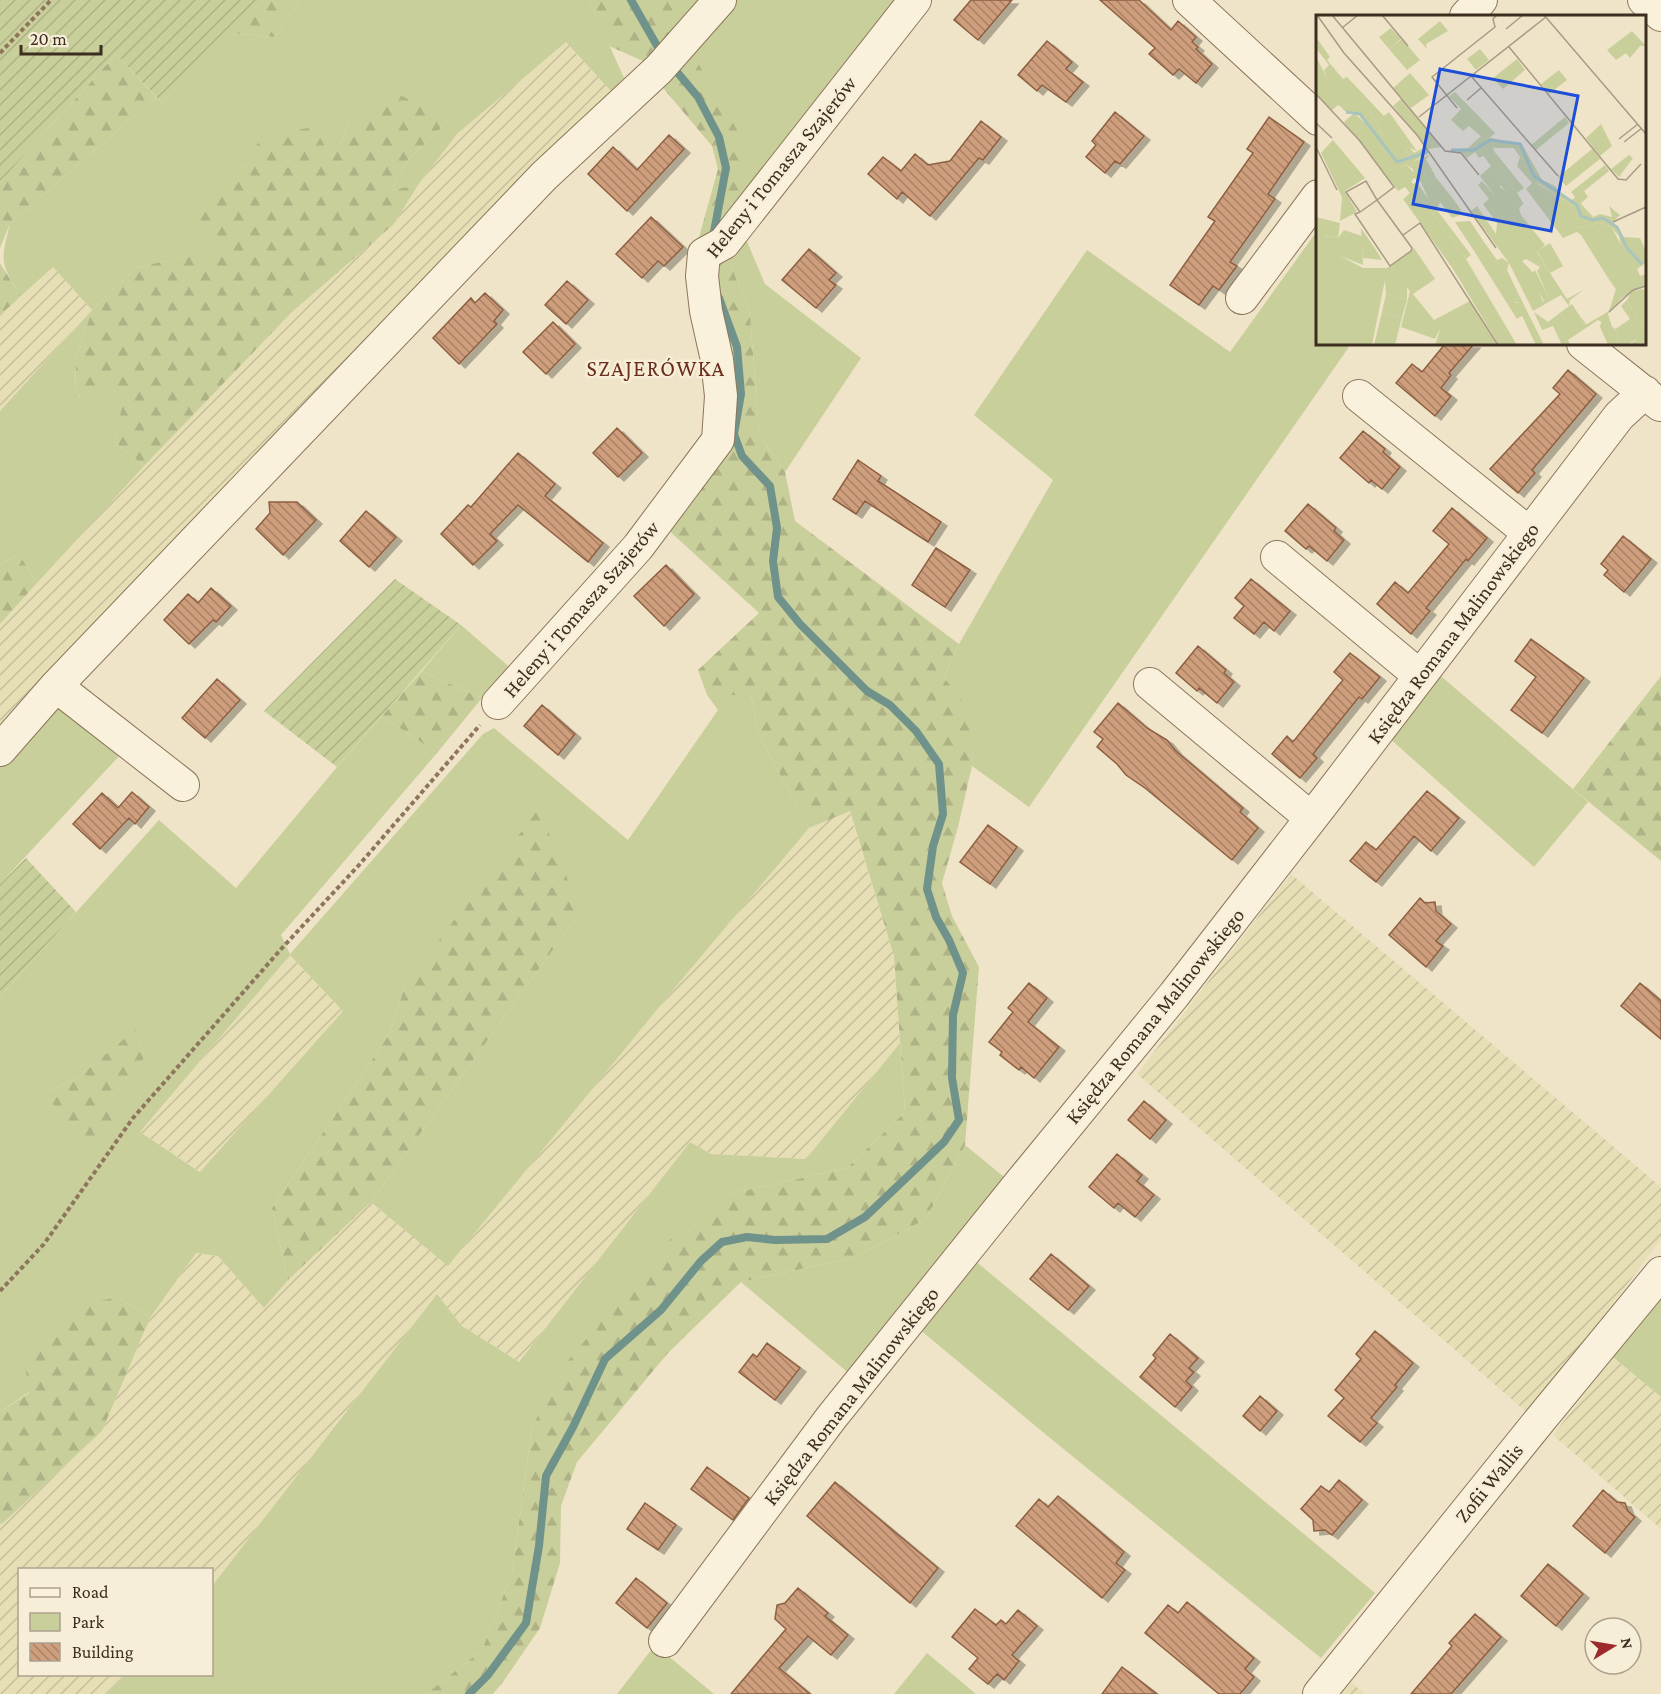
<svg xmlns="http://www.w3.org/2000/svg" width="1661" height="1694" font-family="'Crimson Pro',serif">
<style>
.farmland{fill:url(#farmland-furrows)}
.green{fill:#c9cf9b;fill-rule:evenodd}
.forest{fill:url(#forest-firs)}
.garden{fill:url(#garden-furrows)}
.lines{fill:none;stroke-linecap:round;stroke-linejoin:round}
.stream{stroke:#6f938a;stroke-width:8}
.building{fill:url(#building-back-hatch);stroke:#8d5f41;stroke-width:1.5;filter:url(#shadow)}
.minor-casing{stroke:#8d765c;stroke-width:34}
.path{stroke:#8d765c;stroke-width:4;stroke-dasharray:4.5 3;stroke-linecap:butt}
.minor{stroke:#faf1dc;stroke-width:32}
.labels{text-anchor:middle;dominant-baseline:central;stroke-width:5;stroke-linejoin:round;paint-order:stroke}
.street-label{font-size:21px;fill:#3d2e20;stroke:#f7eed8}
.neighbourhood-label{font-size:22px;letter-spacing:1.5px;fill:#6b2e1e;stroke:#f7eed8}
.inset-river{fill:none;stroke:#a9c4bc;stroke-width:3}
.inset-road{fill:none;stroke:#a89b85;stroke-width:1.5}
.view{fill:#1d4ed8;fill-opacity:0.15;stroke:#1d4ed8;stroke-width:3}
.inset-edge{fill:none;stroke:#3d2e20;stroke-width:3}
</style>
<defs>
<pattern id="farmland-furrows" width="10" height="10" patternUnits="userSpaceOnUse" patternTransform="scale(1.5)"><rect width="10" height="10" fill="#e6deb5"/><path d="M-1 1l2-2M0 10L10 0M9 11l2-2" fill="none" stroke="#c6bf9b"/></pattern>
<pattern id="forest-firs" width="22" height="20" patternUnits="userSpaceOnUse" patternTransform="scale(1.5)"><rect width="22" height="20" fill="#c9cf9b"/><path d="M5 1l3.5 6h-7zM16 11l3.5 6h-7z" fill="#aeb285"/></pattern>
<pattern id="garden-furrows" width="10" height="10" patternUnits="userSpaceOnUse" patternTransform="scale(1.5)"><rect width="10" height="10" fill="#c9cf9b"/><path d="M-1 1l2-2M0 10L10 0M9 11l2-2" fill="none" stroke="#aeb285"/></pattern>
<pattern id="building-back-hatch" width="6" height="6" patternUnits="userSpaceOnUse" patternTransform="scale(1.5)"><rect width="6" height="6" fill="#cf9f7d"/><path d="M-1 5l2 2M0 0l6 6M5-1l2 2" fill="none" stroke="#a98266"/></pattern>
<filter id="shadow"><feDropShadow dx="6" dy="4" stdDeviation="0" flood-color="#0004"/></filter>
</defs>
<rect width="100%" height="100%" fill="#f0e4c8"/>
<!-- farmland -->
<path class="farmland" d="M566,42l45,49 -611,642v-109l115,-128 178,-185 101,-87 24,-39 39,-51z
M53,267l39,43 -92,101v-96z
M849,810l45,146 6,87 -94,116 -95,-5 -21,-12 -171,220 -57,-36 -25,-32 -225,292v-16h-192v104l105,1 -19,19h-106v-170l3,-1 99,-92 48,-113 46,-65 22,3 46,52 24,-28 83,-78 78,63 224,-275 136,-162z
M1291,874l370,313v52l-131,176 -393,-341z
M290,955l53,56 -142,161 -61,-40z
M1613,1357l48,40v132l-108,-94z
M1345,1677l20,17h-33z"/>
<!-- green -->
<path class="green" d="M299,0h290l35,78 -13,13 -45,-49 -109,92 -39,51 -26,5 14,-28 43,-42 -100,1 -9,24 -9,12 -118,93 -78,18 -43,42 -16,50 -1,36 52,-7 -13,52 30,25 -107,117 -18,-29 -19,11v-154l92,-101 -39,-43 -32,29c-21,-34 -21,-33 -11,-72l146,-127 6,6 68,-70 45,4z
M736,0h165l-155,202 -55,-151z
M1317,231l1,113h33l-322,463 -57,-41 2,-47 -30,-42 15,-33 94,-164 -79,-65 113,-165 143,102z
M746,239l19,45 96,74 -76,114 -26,-37 -9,-121 -21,-54z
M461,625l53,46 -32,27 -60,-27z
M1435,671l153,131 -54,65 -146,-130z
M707,695h44l8,41 50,92 -136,162 -225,276 -77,-64 204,-283 -170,66 -15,48 -118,175 16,72 -24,28 -46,-52 -22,-3 -46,65 -32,-21 -89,95 -29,20v-415l159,-177 77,68 101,-121 45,-51 55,37 -156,182 9,19 193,-220 11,-6 134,112 90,-130zM290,955l53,56 -143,161 -60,-40zM136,1030l9,27 -36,42 -66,-6 33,-14z
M55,702l66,52 -121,130v-119z
M900,1043l5,69 -58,56 -122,27 -193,232 -20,146 -30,77 -56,44h-320l19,-19 87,-1v-88l225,-292 25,32 57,36 171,-220 21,12 95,5z
M965,1145l44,36 -157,195 -111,-94 115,-25 70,-38z
M973,1259l402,334 -54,65 -271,-220 -131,-109z
M1661,1296v101l-48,-40z
M655,1645l59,49h-97z
M927,1653l49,41h-82z"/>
<!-- forest -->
<path class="forest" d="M263,0h36l-24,37 -45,-4z
M589,0h112l-56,62 -36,-16z
M691,51l52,89 3,62 -50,46 22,-79 -6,-23 -54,-64z
M116,54l40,43 -146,127 -10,24v-66z
M398,94l51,26 -43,42 -14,28 26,-5 -24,39 -101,87 -149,155 -30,-25 12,-51 -51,6 1,-36 16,-50 43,-42 77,-18 -16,-41 70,-74 48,-8 17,30 9,-12 9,-24z
M729,260l21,54 9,121 26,37 10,49 164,123 -15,33 31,42 -3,47 -14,61 -16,56 10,33 27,51 -14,178 -39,74 -70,38 -115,25 -73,71 -91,109 -16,44 -1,57 -20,65 -37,54 -10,12h-67l56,-44 30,-77 20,-146 34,-64 104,-123 55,-45 122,-27 58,-56 -11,-156 -44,-145 -41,17 -50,-92 -8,-41h-44l-9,-25 61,-57 -94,-86 48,-64 -2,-194z
M0,263l21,33 -21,19z
M19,554l18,29 -37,41v-59z
M422,671l60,27 -45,55 -55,-37z
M1661,676v185l-88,-72z
M537,811l27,51 11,57 -204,283 -83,78 -16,-72 118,-175 15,-48z
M136,1029l9,28 -36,42 9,18 -22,36 -53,-60 33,-14z
M118,1297l32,21 -48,113 -99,92 -3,1v-112l29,-19 -4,-29 45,-57z"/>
<!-- garden -->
<path class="garden" d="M0,0h263l-101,103 -46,-49 -116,128z
M395,579l66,46 -124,142 -73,-56z
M26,858l50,54 -76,85v-113z"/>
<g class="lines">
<!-- stream -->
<path class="stream" d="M631,0l29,51
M672,66l26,31 21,40 7,31 -13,69
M469,1694l19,-19 38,-52 13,-77 7,-70 27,-49 32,-68 56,-49 40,-49 21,-19 25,-5 28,3 52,-1 38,-22 79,-75 15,-22 -7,-42 1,-63 10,-42 -14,-33 -13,-23 -9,-28 6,-43 10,-32 -4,-50 -23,-33 -26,-26 -23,-14 -67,-67 -22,-27 -5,-36 4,-33 -7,-42 -28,-30 -8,-22 7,-40 -4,-47 -18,-49"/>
</g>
<!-- building -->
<path class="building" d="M971,0h41l-34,40 -24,-20z
M1100,0h39l32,30 7,-9 18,16 -4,5 6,5 -2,2 16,15 -16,19 -17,-14 -6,6 -24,-21 6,-6z
M1047,41l25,21 -6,7 17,13 -17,20 -24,-17 -5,6 -19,-16z
M1115,112l29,24 -24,28 -5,-3 -10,12 -19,-16 10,-12 -4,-4z
M1269,117l35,25 -36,52 7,5 -45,63 7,4 -18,24 -6,-4 -14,19 -29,-20 45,-64 -7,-4 45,-64 -6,-4z
M981,121l20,16 -18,23 -4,-2 -49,58 -28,-24 -5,7 -29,-25 15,-17 18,14 14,-17 13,11 22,-4z
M669,135l15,14 -57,62 -39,-37 25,-27 24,23z
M651,217l32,30 -19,19 -6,-5 -16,17 -26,-24z
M809,249l27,24 -7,7 7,5 -20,23 -34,-28z
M567,281l21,19 -22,24 -21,-19z
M485,293l18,17 -9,11 3,3 -38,40 -26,-26 38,-40 4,5z
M553,322l22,22 -29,30 -23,-22z
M1445,344h29l-25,29 2,2 -10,13 10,8 -16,20 -39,-33 16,-19 10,8z
M1568,370l28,24 -64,76 3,3 -17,20 -28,-24 70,-75 -7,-6z
M617,428l25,25 -24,24 -25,-24z
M1363,431l22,18 -2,3 17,15 -18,22 -11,-9 -2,3 -29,-25z
M518,453l37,31 -10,12 58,47 -15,19 -70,-57 -28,29 7,7 -24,24 -32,-31 27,-29 3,2z
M858,460l23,16 -3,5 63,41 -13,20 -63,-41 -9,13 -23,-15z
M269,502h28l19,18 -33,35 -27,-26 14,-16z
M1308,504l28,24 -2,3 10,9 -17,21 -18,-15 -3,3 -21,-18z
M1452,508l35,30 -19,23 -2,-2 -40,49 4,3 -19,23 -34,-30 18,-22 13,11 41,-49 -16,-13z
M366,511l30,26 -27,30 -29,-26z
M1623,536l28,23 -27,33 -20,-17 4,-5 -7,-6z
M936,548l34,22 -25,37 -33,-22z
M666,565l28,29 -30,32 -30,-30z
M1251,579l39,32 -16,20 -10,-9 -10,12 -20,-16 10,-12 -9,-8z
M211,588l20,18 -15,16 -3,-2 -24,24 -25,-24 24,-26 10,9z
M1531,639l53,39 -42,55 -31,-23 25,-33 -21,-16z
M1198,646l28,24 -2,3 10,9 -17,21 -18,-15 -2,3 -21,-18z
M1350,653l30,24 -18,22 -3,-2 -42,52 -4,5 4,4 -17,20 -28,-24 15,-18 6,6 44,-55 6,-7 -9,-8z
M217,679l23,21 -35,38 -23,-20z
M1118,703l29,25 20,12 9,11 67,57 -3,4 18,16 -26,32 -87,-72 -19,-13 -9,-11 -20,-17 6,-8 -9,-7z
M542,705l33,29 -17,21 -34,-29z
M1427,791l32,27 -28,33 -17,-15 -38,46 -26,-21 16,-19 10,8z
M132,792l17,15 -14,17 -6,-6 -29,31 -27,-25 29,-31 16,15z
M988,825l29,22 -27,37 -30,-22z
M1420,898l5,5 10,-1 1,9 15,13 -15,17 7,5 -17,21 -37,-32z
M1029,983l18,15 -19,24 31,25 -25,31 -13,-11 -2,3 -19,-15 2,-3 -13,-10 24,-30 -5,-4z
M1640,983l21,18v38l-40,-33z
M1144,1101l22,19 -16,19 -22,-19z
M1117,1154l25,21 -5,6 17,14 -19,22 -17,-14 -4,5 -25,-21z
M1051,1254l38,32 -21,24 -38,-31z
M1375,1331l38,32 -18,22 2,2 -26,31 6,5 -17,19 -32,-26 16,-18 -9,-8 26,-31 -5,-5z
M1170,1334l28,24 -9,10 5,4 -8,9 6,6 -17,20 -35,-30 16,-19 -3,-3z
M767,1343l33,25 -25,32 -36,-28 14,-18 4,3z
M1260,1396l17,15 -17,20 -17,-15z
M707,1467l42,31 -16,22 -42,-31z
M1339,1480l23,20 -30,35 -7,-5 -11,1 -1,-11 -12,-11 20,-23 8,6z
M835,1482l103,86 -28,35 -103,-87z
M1603,1490l14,12 8,1 3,8 7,6 -30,36 -32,-27z
M1058,1496l66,56 -8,11 9,7 -23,28 -86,-72 23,-27 9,8z
M645,1503l31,22 -18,25 -31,-21z
M1548,1564l35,30 -27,32 -35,-30z
M636,1578l31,25 -20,25 -31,-25z
M798,1588l30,25 -3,3 23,19 -17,20 -23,-19 -29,32 31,26h-79l55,-65 -11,-10 2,-14 8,-2z
M1187,1602l67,56 -9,11 9,8 -14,17h-21l-74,-61 23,-28 10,8z
M975,1609l21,16 5,-5 5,4 12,-14 19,16 -25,29 7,6 -15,19 -7,-6 -9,10 -19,-15 9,-11 -26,-21z
M1475,1614l26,23 -50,57h-40l41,-48 -3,-3z
M1122,1667l35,27h-55z"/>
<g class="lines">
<!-- minor casing -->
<g class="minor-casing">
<path id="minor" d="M1189,0l129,119
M1644,0l17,15
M1466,16l15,-16
M1242,298l76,-102
M1583,344l77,61
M1359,396l170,137
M1277,557l143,119
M1150,684l161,134
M56,686l127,99
M498,703l140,-156 80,-107 3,-44 -4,-36 -11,-49 -4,-35 2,-22 20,-11 191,-243
M0,750l56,-64 488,-510 115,-107 61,-69
M665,1641l166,-223 189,-235 154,-188 153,-197 292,-382 26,-24
M1319,1694l221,-274 121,-147"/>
</g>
<!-- path -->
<path class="path" d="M0,53l51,-53
M0,1291l44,-47 89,-126 149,-170 77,-83 121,-140"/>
<!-- minor -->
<use href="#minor" class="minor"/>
</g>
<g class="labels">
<!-- street labels -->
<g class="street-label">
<text transform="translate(781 167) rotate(-51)">Heleny i Tomasza Szajerów</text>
<text transform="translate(581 609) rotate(-49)">Heleny i Tomasza Szajerów</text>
<text transform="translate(1453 633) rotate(-53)">Księdza Romana Malinowskiego</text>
<text transform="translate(1155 1016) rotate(-51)">Księdza Romana Malinowskiego</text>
<text transform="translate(851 1396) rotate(-52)">Księdza Romana Malinowskiego</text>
<text transform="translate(1489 1483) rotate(-51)">Zofii Wallis</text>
</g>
<!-- neighbourhood labels -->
<g class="neighbourhood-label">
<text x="656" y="368">SZAJERÓWKA</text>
</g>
</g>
<!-- overview -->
<g transform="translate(1316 15)">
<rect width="330" height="330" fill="#f0e4c8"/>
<path d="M124,6l8,10 -22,13 1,5 -9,-10zM75,13l10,11 -12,10 -10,-12zM316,16l14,15h-6l-10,12 -4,-5 -10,7 -9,-10zM0,22l14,20 -3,3 16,19 4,-2 37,39 5,-4 28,39 -12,-5 4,10 -7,1 -19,-22 -11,-21 -44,-34 -4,-10 5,-5 -13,-17zM243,55l8,10 -18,14 -8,-10zM94,58l19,22 -18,13 -18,-20zM139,77l40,41 -4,4 -8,1 -14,-12 -6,5 -12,-11 10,-11 -12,-13zM85,84l41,48 -14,2 -35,-43zM249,102l4,6 -33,27 -5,-5zM285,109l11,22 -12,10 -14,-18zM17,125l32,38 -20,13 12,21 -17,9 2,-24 -21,-44zM197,132l5,1 4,6v10l16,20 35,22 4,22 23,-5 12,5 19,36 -23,14 -27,-43 -4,-3 -14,6 -37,-49 6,-6 -15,-17 3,-9zM276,134l8,10 -34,27 -8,-9zM178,136l30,37 -7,5 -20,-21 3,15 24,16 -5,5 2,7 24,30 -8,7 13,21 17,26 18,-10 -15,11 -1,6 -8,-11 -28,16 -24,-48 -38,-52 6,-5 19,28 1,-11 -14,-19 6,-5 -11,-14 4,-4 13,15 -15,-20 11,-10 -9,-12zM210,244l14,8 -3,4 11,25 -5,6 -12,-32 -9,-9zM114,140l-4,4 9,16 -6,3 18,26v-4h7l7,10 -3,6 -6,2 -12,-16 -2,5h-6l-11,-25 -7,-4 -3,4 -11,-15 6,-3 7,8 1,-11zM313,140l4,3 -14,19 -8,-8zM289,150l4,6 -25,20 4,6 -7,6 2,3 -12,-5 4,-4 -4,-5zM0,202l24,6 -2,15 -14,-3 14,26 -1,-7 26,14h24l27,-20 21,31 -22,15 21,26 36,-19 27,44h-62l6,-18 -6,12 -34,-12 9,-36 -3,-3v12l-21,-6 -1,-14 -13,65h-56zM154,206l14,21 -10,9 -19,-29zM45,213l13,19 8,13 -19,-2zM300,274l6,9 -14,16 4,13 -14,-7 -30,20 2,5h-8l-9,-19 -11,4 -8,-18 14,10 13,-10 2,11 24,1 22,-13zM326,274l4,2v43l-19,-34 4,-8zM203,280l24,48 -3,2h-4l-14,-29 -5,3 -7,-11h10l-1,-6 -5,1zM66,297l20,5 -7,28h-21zM304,311l6,3 3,16 8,-6 -1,6h-16l-5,-16z" fill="#c9cf9b" fill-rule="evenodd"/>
<path d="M86,24l18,21 -13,10 -18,-21zM0,42l12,22 44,35 11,21 12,9 7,12h7l-6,-16 11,13 11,-6 4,6 -15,8 1,10 -9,-7 -6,3 -42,-53 -11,-1 -6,-6 5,-7 -23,-23 -7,-10zM201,44l8,11 -22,19 -10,-11zM165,121l41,8 20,36 13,6 12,14 16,6 10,11 7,-3 12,3 -3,-11 11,9 -8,8 12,14 16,1 6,14v11l-9,6 3,7 6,-2v11l-24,13 -14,-20 22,-14 -8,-12 -3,-16 -7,-8 -12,-5 -23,5 -5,-11 1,-11 -40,-26 -11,-16 -4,-16h-25l1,3 -15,7 -4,-6 -8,6 -6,-6 -15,-1 22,-3zM114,155l24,30h-7v4l-7,-2 -3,-11 -8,-6zM181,157l20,21 5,8h-6l-28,-28zM108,178l47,62 -5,4 -46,-63zM28,215l18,6 1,29 -25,-10v7l-9,-5 -6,-22 15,3zM168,227l13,18 5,-2 7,5 -2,7 12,25 -5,8 9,-1 -3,7 -10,-1 -36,-57zM219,255l13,26 -3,7 -15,-28zM70,279l21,6 -5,17 -20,-5zM311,285l19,34v11h-10v-6l-8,6 -2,-15 -6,-4 10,-7 -9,-13zM256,289l9,14 5,5 -16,3 -7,-3 -2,-11zM286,304l13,10 5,16h-12l-8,-18z" fill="#c9cf9b"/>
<path d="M164,34l9,11 -13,10 -9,-11zM0,52l31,33 -6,7 -3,-2 -7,6 -15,-18zM38,98l20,18 39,53 4,-2 7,11 -4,3 46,63 51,86h-18l-46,-76 -50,-70 7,-6 -5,-6 -7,4 -54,-69zM234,228l13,23 -13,7 -13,-22z" fill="#c9cf9b"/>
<path class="inset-river" d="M30,97l14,2 37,48 30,-10M135,135h23l16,-10 30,4 14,32 43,29 4,11 11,4 11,-2 14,9 10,21 15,16"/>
<path class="inset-road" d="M1,0l27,38 73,82 79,113M16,0l113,136 16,2 18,22M66,0l26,31M228,0l102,119M26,13l16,-13M190,14l17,-14M193,32l109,132 8,1 15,-16M155,61l87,100M0,79l44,47 34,46 -17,13 -17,12 -14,-20 20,-11 11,19 35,48 -1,3 -21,15 -35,-52 5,-2M151,85l14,-12M141,93l-25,-31 63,-50 -2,-8 4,-4M103,102l127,-100M0,108l16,15M303,124l19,-15M308,127l18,-14M0,132l21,43M297,207l33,-15M87,220l17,-12 78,122M293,297l24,-22 13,-4"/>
<path class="view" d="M124,54l138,27 -27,135 -138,-27z"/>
<rect width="330" height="330" class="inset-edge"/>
</g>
<!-- legend -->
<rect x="18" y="1568" width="195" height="108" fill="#f7eed8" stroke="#ada18e" stroke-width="1.5"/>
<rect x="30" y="1588" width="30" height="9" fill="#faf1dc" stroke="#ada18e" stroke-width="1.5"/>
<text x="72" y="1598" font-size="18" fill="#3d2e20">Road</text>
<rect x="30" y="1613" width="30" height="18" fill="#c9cf9b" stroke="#ada18e" stroke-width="1.5"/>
<text x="72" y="1628" font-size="18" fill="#3d2e20">Park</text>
<rect x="30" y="1643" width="30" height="18" fill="url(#building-back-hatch)" stroke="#ada18e" stroke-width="1.5"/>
<text x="72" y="1658" font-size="18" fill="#3d2e20">Building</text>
<!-- north arrow -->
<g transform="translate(1613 1646) rotate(79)"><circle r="28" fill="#f7eed8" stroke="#ada18e" stroke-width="1.5"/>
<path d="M0-4.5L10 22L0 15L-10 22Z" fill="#9e2a2b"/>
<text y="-9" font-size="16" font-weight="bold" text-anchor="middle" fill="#3d2e20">N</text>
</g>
<!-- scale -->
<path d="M21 45v9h80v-9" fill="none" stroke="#3d2e20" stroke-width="3"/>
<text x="30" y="45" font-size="18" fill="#3d2e20" stroke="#f7eed8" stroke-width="4.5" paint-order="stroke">20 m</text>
</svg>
